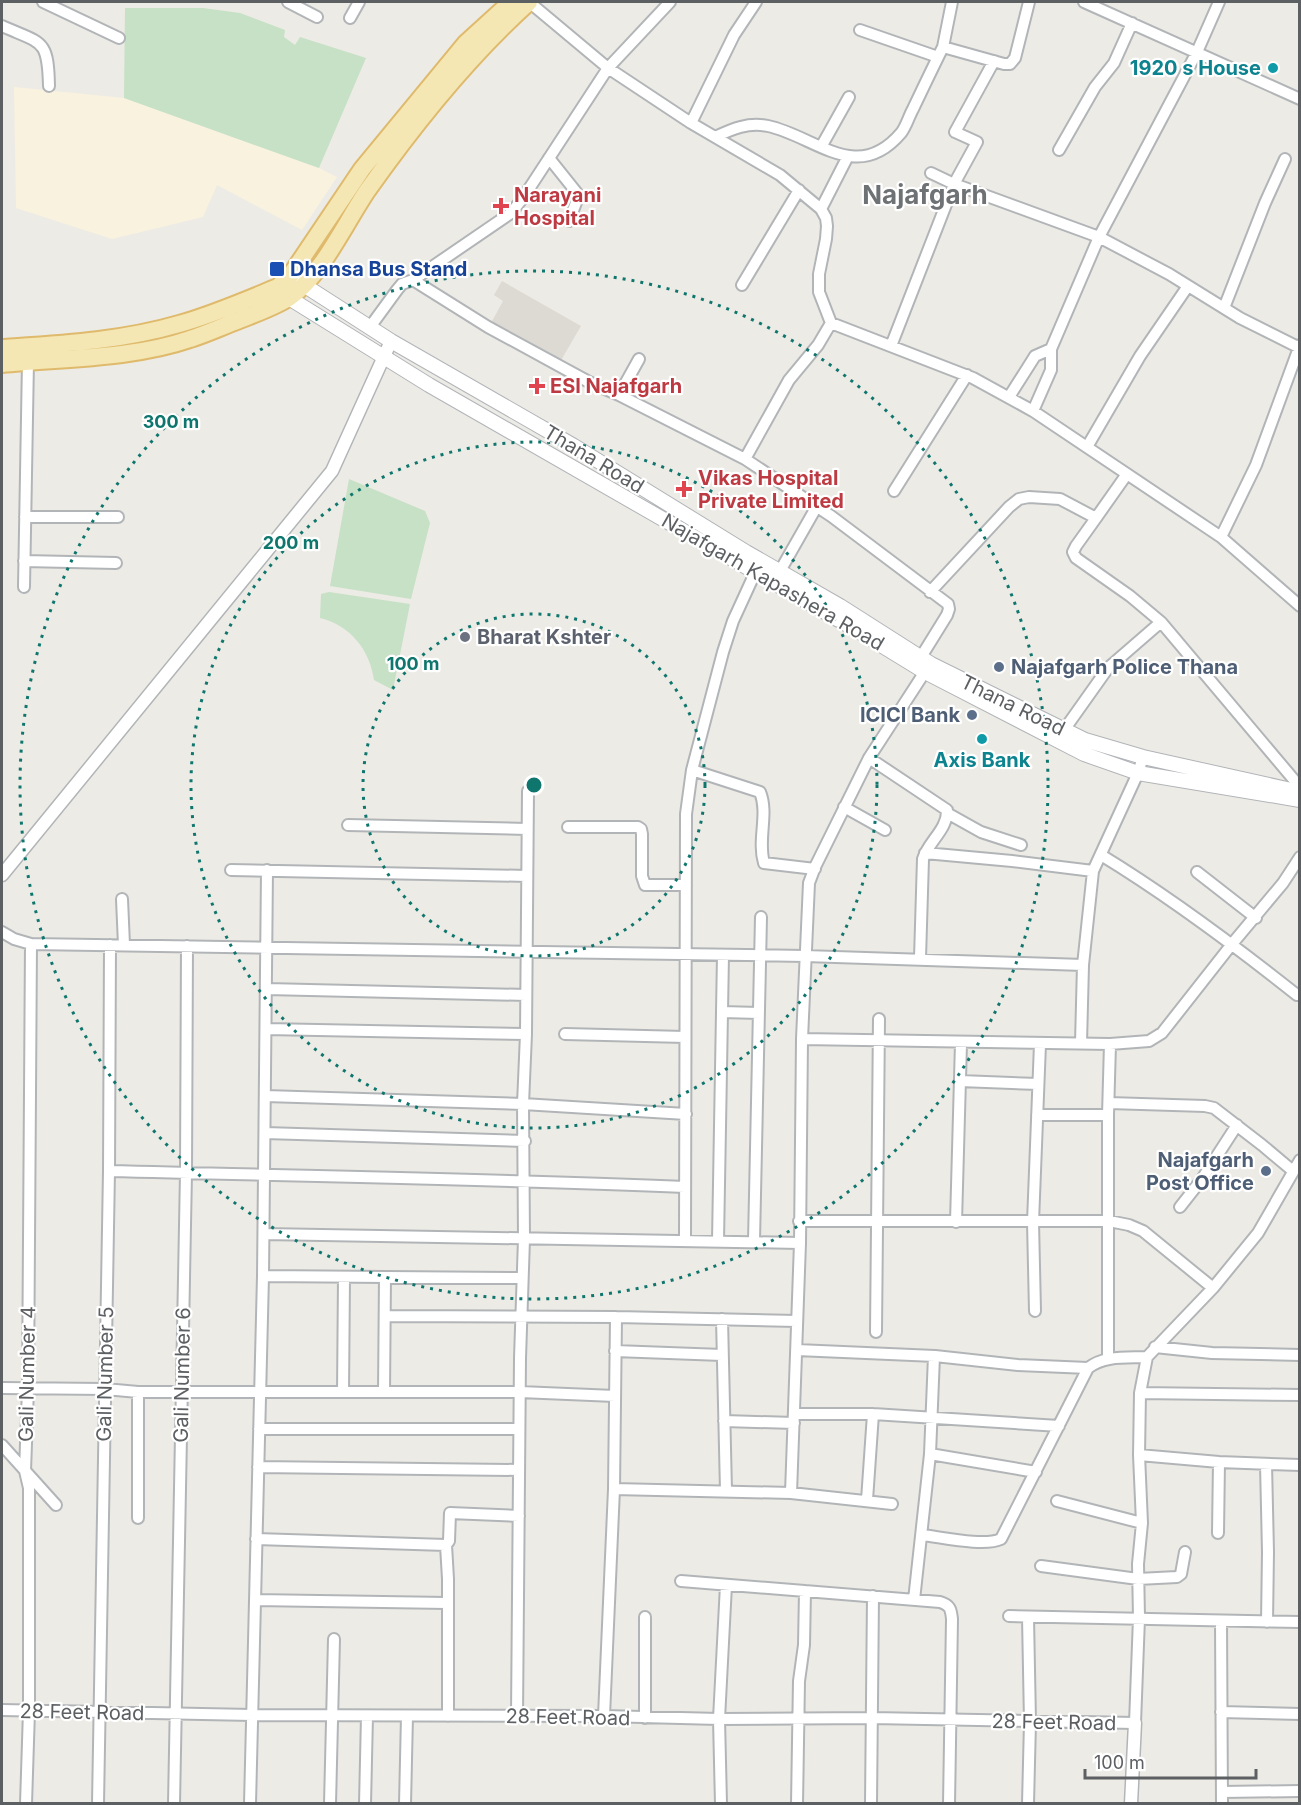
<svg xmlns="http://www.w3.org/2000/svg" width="1301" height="1805" font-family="Inter,sans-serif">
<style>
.commercial{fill:#f9f2de}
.education{fill:#dddad3}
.green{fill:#c6e1c5}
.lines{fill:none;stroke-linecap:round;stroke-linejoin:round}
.minor-casing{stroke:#b2b5b8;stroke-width:14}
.tertiary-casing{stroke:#b2b5b8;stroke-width:15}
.secondary-casing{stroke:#b1b4b8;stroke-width:16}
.primary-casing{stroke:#dfba6c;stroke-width:20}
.minor{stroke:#fff;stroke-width:10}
.tertiary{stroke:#fff;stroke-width:12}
.secondary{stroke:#fff;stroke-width:14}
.primary{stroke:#f4e7b3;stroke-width:16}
.ring{fill:none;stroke:#0f766e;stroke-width:3;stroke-dasharray:3 6}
.culture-dot{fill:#0f9aa8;stroke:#fff;stroke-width:2}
.health-dot{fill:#e0444e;stroke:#fff;stroke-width:2}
.transit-dot{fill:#1a4fb4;stroke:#fff;stroke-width:2}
.worship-dot{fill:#6b7280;stroke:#fff;stroke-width:2}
.service-dot{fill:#5c6f8a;stroke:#fff;stroke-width:2}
.labels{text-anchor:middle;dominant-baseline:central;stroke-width:4.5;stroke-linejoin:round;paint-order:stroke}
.culture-label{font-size:20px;font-weight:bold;fill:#0d838f;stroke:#fff;text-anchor:end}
.health-label{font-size:20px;font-weight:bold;fill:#be3a42;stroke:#fff;text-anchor:start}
.transit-label{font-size:20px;font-weight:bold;fill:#164399;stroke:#fff;text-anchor:start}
.street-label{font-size:20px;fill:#5d6063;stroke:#fff}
.worship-label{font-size:20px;font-weight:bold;fill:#5b616d;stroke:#fff;text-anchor:start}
.service-label{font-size:20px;font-weight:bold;fill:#4e5e75;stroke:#fff;text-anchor:end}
.district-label{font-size:26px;font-weight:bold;fill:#6e7275;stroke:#fff}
.centre{fill:#0f766e;stroke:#fff;stroke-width:3}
.ring-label{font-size:18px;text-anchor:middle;font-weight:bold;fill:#0f766e;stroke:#fff;stroke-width:4.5;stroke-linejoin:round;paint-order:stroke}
</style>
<rect width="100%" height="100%" fill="#edebe5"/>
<!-- commercial -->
<path class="commercial" d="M14,87l110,11 195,70 18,9 -35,53 -85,-45 -14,32 -91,22 -96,-31z"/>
<!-- education -->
<path class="education" d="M502,281l79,45 -21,36 -69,-39 12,-22 -9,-6z"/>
<!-- green -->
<path class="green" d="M125,8h78l37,5 45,17 -1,7 11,8 5,-8 66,21 -47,110 -195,-70z
M349,479l76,32 5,12 -19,76 -81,-13z
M329,592l81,12 -17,86 -19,-10c-4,-30 -24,-55 -54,-62l1,-24z"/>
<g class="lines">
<!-- minor casing -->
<g class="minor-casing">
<path id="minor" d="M43,2l76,36
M288,2l29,15
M529,2l79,66 83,55 89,52 41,34 5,9 1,8 -1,13 -7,35v18l12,31 142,55 60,33 188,126 79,69
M1084,2l216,97
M350,18l9,-16
M2,26c40,18 46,12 47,60
M860,30l78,27
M943,47l9,-45
M994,61l-39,71 22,10 -23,42 145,53 70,37 71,44 60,30
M691,123l43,-88 22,-33
M715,137c17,-8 33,-15 53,-11 47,10 89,59 133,7 5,-6 8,-17 12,-24 10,-21 20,-42 30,-62l61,17h6l5,-6 14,-56
M821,147l28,-50
M1059,150l36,-63 19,-24 18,-40
M549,158l28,35v7l-8,21
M821,209l26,-51
M413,280l75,47 101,55 30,13 126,64 86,57 117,88 1,5 -2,6 -26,42
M742,285l57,-95
M1224,308l41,-105 20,-44
M370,327l27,-37 5,-6 11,-4 98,-67 12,-15 85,-130 62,-66
M891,346l63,-162 -23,-11
M1051,349l48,-112 98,-185 22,-50
M619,395l20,-36
M1009,397l26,-41 16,-7v21l-18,41
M1087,447l53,-91 48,-70
M745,459l44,-79 29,-35 13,-22
M894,491l73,-116
M25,517h93
M1096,518l-20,28 -3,6 3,6 54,38 31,26 139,165
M1221,537l35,-72 44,-120
M24,561l92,2
M780,571l37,-65
M24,587l4,-226
M930,592l79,-85 10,-8 10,-2 31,2 36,19 31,-44
M1064,730l44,-62 53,-46
M869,758l78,52c1,19 -19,32 -24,49l-3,99
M692,770l68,22c9,22 -3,48 4,71l51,6
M844,807l41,23
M947,813l34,19 40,13
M348,825l179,4
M568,827h70l3,2 1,5v42l3,9h41
M925,853l87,8 81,10
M1101,855c69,42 133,90 196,140
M231,870l296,6
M1197,872l59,46
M122,899l2,46
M2,932l12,7 17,5 774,12 278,9
M267,989l259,6
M722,1012l37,1
M266,1029l260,5
M565,1034l120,3
M802,1039l308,5 39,-3 13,-8 70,-89 51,-61 17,-26
M1081,1043l2,-78 10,-94 45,-98 5,-16
M960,1081l78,3
M265,1096l258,8 163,10
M1109,1103l96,3 9,2 48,37 31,26
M1037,1115h71
M265,1133l260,8
M109,1171c192,5 384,8 576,16
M1180,1207l22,-28 35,-54
M799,1221h310l20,4 14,6 70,57
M956,1222l5,-179
M264,1234l536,9
M685,1240l1,-426 6,-44 31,-118 10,-31 22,-48
M718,1241l5,-286
M754,1241l7,-324
M263,1276l259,2
M1035,1311l-2,-89 7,-178
M385,1316l231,1 181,4
M722,1319l4,172
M876,1332l3,-313
M1155,1347l57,6 88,2
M797,1350l138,6 83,9 70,3
M615,1351l107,4
M1108,1358v-243l2,-71
M2,1388l103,1 33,3h382l95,4
M138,1392v126
M343,1392l1,-115
M384,1392l1,-115
M1140,1393l160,2
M795,1414h78l186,12
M724,1421l70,2
M259,1429h260
M2,1445l54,60
M930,1454l106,18
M1139,1455l80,7 81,3
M1266,1464l2,88 -1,70
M258,1467l261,3
M614,1489l177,4 101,11
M791,1493l9,-250 2,-204 7,-156 6,-16 54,-109 59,-91
M867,1500l6,-86
M1057,1501l85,22
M1218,1533l1,-71
M922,1535c19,2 62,12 79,4l87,-171c17,-13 39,-10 59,-11
M256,1539l190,6
M1041,1566l97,13 39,-2 4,-3 4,-22
M681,1581l259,21c10,3 11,7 12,17l-3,185
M255,1600l192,3
M914,1600l16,-146 4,-98
M1009,1616l291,6
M1028,1617l2,105 -2,82
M1221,1621l1,183
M2,1710l250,5 352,1 115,3 153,-1 263,5 4,-105 -1,-54 4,-41 -3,-68 1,-62 7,-36 66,-69 45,-55 42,-73
M1221,1712l79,2
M448,1716v-137l-2,-34 3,-4 1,-28 69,3
M517,1716l3,-358 4,-119 -1,-135 3,-70 2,-243
M604,1716l10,-227 2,-172
M645,1718v-101
M1222,1792l78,-1
M26,1804l3,-93v-223l-4,-17 3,-83 3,-444
M98,1804l11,-633 1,-226
M174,1804l12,-631 1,-227
M250,1804l13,-528 4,-406
M330,1804l4,-165
M365,1804l2,-88
M405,1804l2,-88
M721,1804l-2,-85 7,-134
M797,1804l2,-123 5,-36 1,-54
M871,1804l2,-208"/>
</g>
<!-- tertiary casing -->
<g class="tertiary-casing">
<path id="tertiary" d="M2,875l330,-404 59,-130
M1131,1804l4,-81"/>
</g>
<!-- secondary casing -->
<g class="secondary-casing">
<path id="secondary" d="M296,280l95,61 183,105 172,106 94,54 91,58 154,76 58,17 157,35
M283,291l6,7 140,87 429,246 67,41 159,82 54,19 162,27"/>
</g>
<!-- primary casing -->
<g class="primary-casing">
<path id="primary" d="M2,348c59,-4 119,-7 177,-24 33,-9 67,-24 99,-37l12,-11 72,-107 103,-125 46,-42
M2,364c60,-6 130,-5 188,-25 16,-5 31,-12 47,-18 17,-7 38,-14 53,-24 31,-21 56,-75 77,-106 48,-68 101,-134 162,-189"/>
</g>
<!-- minor -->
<use href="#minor" class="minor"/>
<!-- tertiary -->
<use href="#tertiary" class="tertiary"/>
<!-- secondary -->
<use href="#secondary" class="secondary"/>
<!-- primary -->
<use href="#primary" class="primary"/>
</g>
<!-- distance rings -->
<g class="ring">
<circle cx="534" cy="785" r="171"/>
<circle cx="534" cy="785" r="343"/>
<circle cx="534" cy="785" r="514"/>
</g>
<!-- markers -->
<g class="culture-dot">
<circle cx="1273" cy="68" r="6"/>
<circle cx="982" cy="739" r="6"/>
</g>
<g class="health-dot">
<path d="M498 197h6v6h6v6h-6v6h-6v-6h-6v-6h6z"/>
<path d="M534 377h6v6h6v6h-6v6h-6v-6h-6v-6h6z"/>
<path d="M681 480h6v6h6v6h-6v6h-6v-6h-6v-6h6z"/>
</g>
<rect class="transit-dot" x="269" y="261" width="16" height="16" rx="3"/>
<circle class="worship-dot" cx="465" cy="637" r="6"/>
<g class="service-dot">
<circle cx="999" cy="667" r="6"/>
<circle cx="972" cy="715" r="6"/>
<circle cx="1266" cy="1171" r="6"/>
</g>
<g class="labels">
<!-- culture labels -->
<g class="culture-label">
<text x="1261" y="68">1920 s House</text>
<text x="982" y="760" text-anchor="middle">Axis Bank</text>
</g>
<!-- health labels -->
<g class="health-label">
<text x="514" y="195">Narayani<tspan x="514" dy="23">Hospital</tspan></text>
<text x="550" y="386">ESI Najafgarh</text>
<text x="698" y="478">Vikas Hospital<tspan x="698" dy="23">Private Limited</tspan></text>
</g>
<!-- transit labels -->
<g class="transit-label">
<text x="290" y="269">Dhansa Bus Stand</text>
</g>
<!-- street labels -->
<g class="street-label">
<text transform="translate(594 459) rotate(31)">Thana Road</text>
<text transform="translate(773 582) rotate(30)">Najafgarh Kapashera Road</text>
<text transform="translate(1013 705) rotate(26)">Thana Road</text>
<text transform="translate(27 1374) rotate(-89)">Gali Number 4</text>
<text transform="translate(105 1374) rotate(-89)">Gali Number 5</text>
<text transform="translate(182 1375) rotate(-89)">Gali Number 6</text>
<text transform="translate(82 1712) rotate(1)">28 Feet Road</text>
<text transform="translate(568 1717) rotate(1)">28 Feet Road</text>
<text transform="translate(1054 1722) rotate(1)">28 Feet Road</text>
</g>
<!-- worship labels -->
<g class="worship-label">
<text x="477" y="637">Bharat Kshter</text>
</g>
<!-- service labels -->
<g class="service-label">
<text x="1011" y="667" text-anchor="start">Najafgarh Police Thana</text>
<text x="960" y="715">ICICI Bank</text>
<text x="1254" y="1160">Najafgarh<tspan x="1254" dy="23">Post Office</tspan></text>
</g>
<!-- district labels -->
<g class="district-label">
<text x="925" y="194">Najafgarh</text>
</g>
</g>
<circle cx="534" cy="785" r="9" class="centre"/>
<g class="ring-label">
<text x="171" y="428">300 m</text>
<text x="291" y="549">200 m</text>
<text x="413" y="670">100 m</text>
</g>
<!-- border -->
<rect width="1301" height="1805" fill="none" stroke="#5d6063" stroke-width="6"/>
<!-- scale -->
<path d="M1085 1769v9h171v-9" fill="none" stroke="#5d6063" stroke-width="3"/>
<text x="1094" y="1769" font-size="18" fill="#5d6063" stroke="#ffffff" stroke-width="4.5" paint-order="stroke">100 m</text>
</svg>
